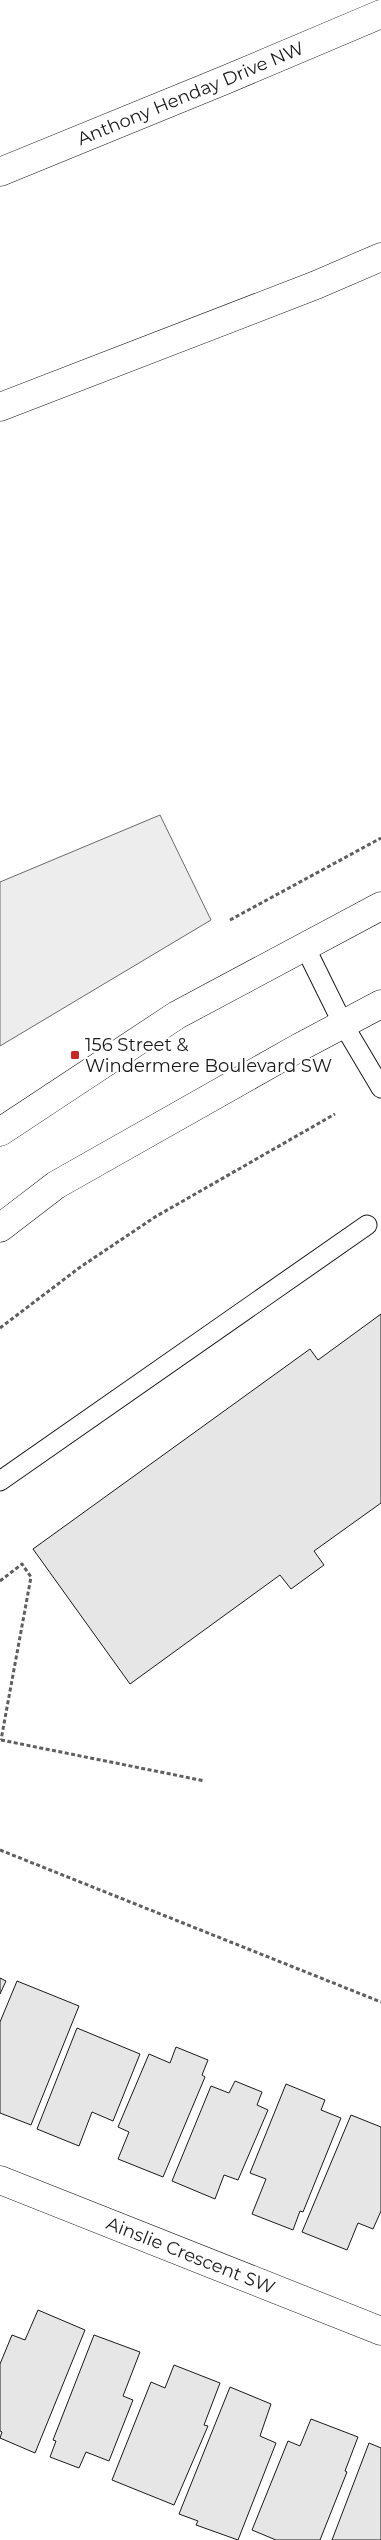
<svg xmlns="http://www.w3.org/2000/svg" width="381" height="2540" font-family="Montserrat,sans-serif">
<style>
.built{fill:#ededed;stroke:#6a6a6a}
.building{fill:#e6e6e6;stroke:#1a1a1a}
.lines{fill:none;stroke-linecap:round;stroke-linejoin:round}
.service-casing{stroke:#1a1a1a;stroke-width:21}
.minor-casing{stroke:#1a1a1a;stroke-width:29}
.secondary-casing{stroke:#1a1a1a;stroke-width:29}
.motorway-casing{stroke:#1a1a1a;stroke-width:29}
.path{stroke:#5f5f5f;stroke-width:3;stroke-dasharray:4 2.5;stroke-linecap:butt}
.service{stroke:#fff;stroke-width:19}
.minor{stroke:#fff;stroke-width:28}
.secondary{stroke:#fff;stroke-width:28}
.motorway{stroke:#fff;stroke-width:28}
.poi-dot{fill:#c62828;stroke:#fff;stroke-width:2}
.labels{text-anchor:middle;dominant-baseline:central;stroke-width:4;stroke-linejoin:round;paint-order:stroke}
.street-label{font-size:18px;fill:#1a1a1a;stroke:#fff}
.poi-label{font-size:18px;fill:#1a1a1a;stroke:#fff;text-anchor:start}
</style>
<rect width="100%" height="100%" fill="#fff"/>
<!-- built -->
<path class="built" d="M160,815l51,105 -211,126v-164z"/>
<!-- building -->
<path class="building" d="M381,1314v189l-67,48 10,14 -33,24 -11,-14 -150,109 -97,-135 277,-200 8,11z
M0,1978l6,3 -6,13z
M17,1981l62,25 -48,119 -31,-12v-91z
M77,2028l63,26 -27,67 -21,-9 -13,34 -42,-17z
M176,2047l32,13 -6,15 3,2 -42,100 -45,-18 11,-27 -11,-5 31,-73 21,9z
M235,2081l27,11 -5,13 11,5 -30,70 -14,-5 -9,24 -43,-18 39,-95 18,7z
M286,2084l39,16 -4,10 20,8 -38,94 -3,-1 -7,19 -41,-16 14,-35 -16,-6z
M351,2115l30,12v84l-8,18 -15,-6 -11,27 -45,-18z
M38,2310l47,20 -50,123 -35,-15 2,-6 -2,-1v-67l12,-29 13,5z
M94,2335l46,17 -17,44 10,4 -24,61 -23,-9 -7,16 -29,-11 6,-16 -3,-1z
M174,2365l46,18 -16,42 4,1 -34,79 -62,-25 39,-98 14,6z
M230,2387l41,17 -11,32 16,7 -38,97 -42,-15 2,-4 -19,-7z
M311,2419l47,18 -13,34 2,1 -27,68h-44l-24,-10 36,-89 12,5z
M369,2443l12,5v92h-49z"/>
<g class="lines">
<!-- service casing -->
<g class="service-casing">
<path id="service" d="M305,947l38,77 38,64
M0,1481l367,-256"/>
</g>
<!-- minor casing -->
<g class="minor-casing">
<g id="minor">
<path id="s1" d="M0,2180l381,151"/>
</g>
</g>
<!-- secondary casing -->
<g class="secondary-casing">
<path id="secondary" d="M0,1132l177,-117 204,-109
M0,1228l56,-43 244,-138 81,-43"/>
</g>
<!-- motorway casing -->
<g class="motorway-casing">
<g id="motorway">
<path id="s2" d="M0,172l225,-92 156,-66"/>
<path d="M0,407l316,-122 65,-28"/>
</g>
</g>
<!-- path -->
<path class="path" d="M230,920l151,-82
M0,1328l79,-60 76,-51 180,-103
M0,1581l22,-17 9,13 -30,163
M1,1740l204,41
M0,1850l381,152"/>
<!-- service -->
<use href="#service" class="service"/>
<!-- minor -->
<use href="#minor" class="minor"/>
<!-- secondary -->
<use href="#secondary" class="secondary"/>
<!-- motorway -->
<use href="#motorway" class="motorway"/>
</g>
<!-- markers -->
<rect class="poi-dot" x="70" y="1050" width="10" height="10" rx="2.5"/>
<g class="labels">
<!-- street labels -->
<g class="street-label">
<text stroke="none"><textPath href="#s2" startOffset="206">Anthony Henday Drive NW</textPath></text>
<text stroke="none"><textPath href="#s1" startOffset="205">Ainslie Crescent SW</textPath></text>
</g>
<!-- poi labels -->
<g class="poi-label">
<text x="85" y="1045">156 Street &amp;<tspan x="85" dy="21">Windermere Boulevard SW</tspan></text>
</g>
</g>
</svg>
